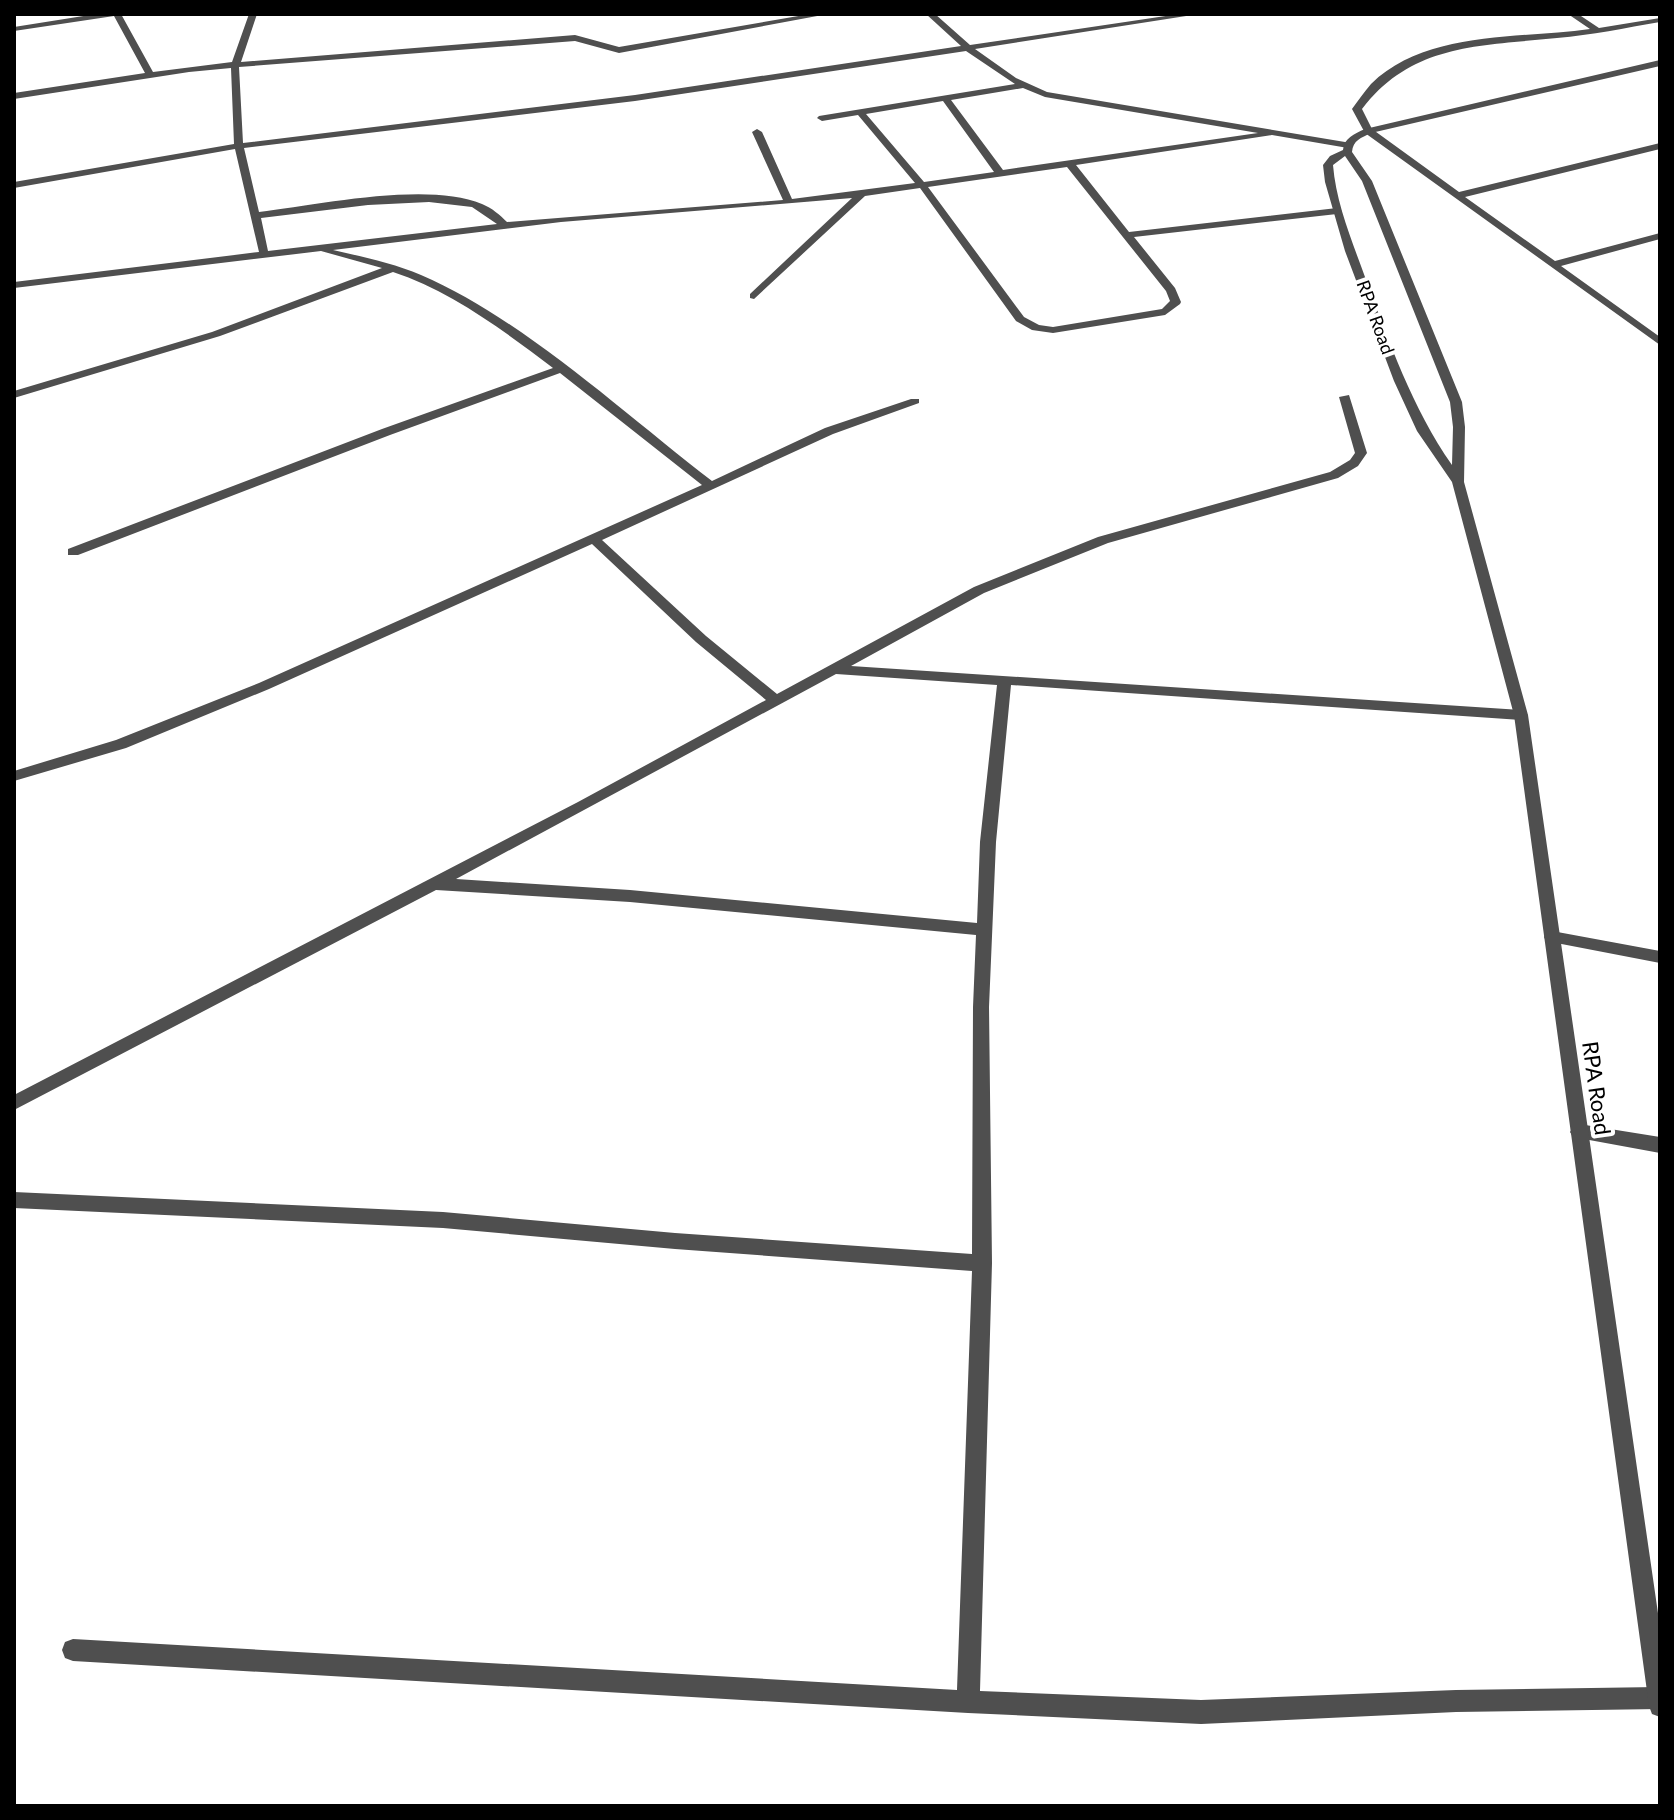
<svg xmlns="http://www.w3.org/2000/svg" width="1674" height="1820" font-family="Lato,sans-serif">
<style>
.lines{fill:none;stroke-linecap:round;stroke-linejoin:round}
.service{fill:#4f4f4f;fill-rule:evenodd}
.minor{fill:#4f4f4f;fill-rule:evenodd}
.tertiary{fill:#4f4f4f;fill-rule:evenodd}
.labels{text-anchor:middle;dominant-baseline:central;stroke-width:8;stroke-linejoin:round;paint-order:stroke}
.far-street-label{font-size:18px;fill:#000;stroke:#fff}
.street-label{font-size:22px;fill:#000;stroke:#fff}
</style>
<rect width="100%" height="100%" fill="#fff"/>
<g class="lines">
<!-- service -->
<path class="service" d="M1552,931l108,20v12l-114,-22 -2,-4 2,-4z
M1579,1124l81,13v16l-87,-16 -3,-5 3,-5z"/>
<!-- minor -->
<path class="minor" d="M96,14h25l32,58 79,-10 17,-48h8l-16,48 334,-27 44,12 191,-33h18l-209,39 -44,-12 -336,26 4,76 392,-48 326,-49 -35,-32h9l35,31 209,-31h20l-224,35 41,29 31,14 304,51 2,2 -5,3 -76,-13 -196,30 53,67 208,-24 5,3 -5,3 -203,23 41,51 6,14 -1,2 -15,11 -112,18 -21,-3 -16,-9 -96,-133 -55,8 -111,103 -4,-1v-4l102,-96 -291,24 -228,28c30,7 60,13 88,25 102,44 202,138 291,206l113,-53 86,-29h8v4l-86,31 -231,106 104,96 71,58 197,-107 124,-50 232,-65 20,-12 5,-7 -16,-56 10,-2 18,58 -9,13 -20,12 -230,65 -124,50 -133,73 670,44 7,5 -7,5 -510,-35 -15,157 -7,165 3,256 -12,428 221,9 255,-10 202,-3 2,22 -204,3 -255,12 -233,-11 -895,-52 -8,-3 -3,-8 3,-8 8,-3 884,51 15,-419 -297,-22 -232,-21 -429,-20v-16l429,20 232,21 297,21 1,-247 3,-72 -346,-33 -194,-12 -422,220v-15l564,-293 188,-102 -70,-58 -104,-98 -323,145 -143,59 -112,33v-10l102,-31 143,-57 443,-198 -142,-112 -170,62 -312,120h-10v-6l314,-120 171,-61c-49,-37 -102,-77 -160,-96l-173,64 -206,62v-7l198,-59 170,-64 -61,-17 -307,37v-6l245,-30 -24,-103 -221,39v-6l220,-38 -3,-76 -42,4 -175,27v-6l131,-20 -31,-57 -100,15v-4zM966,51l49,33 -196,32 -2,2 5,3 36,-6 57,68 -123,16 -30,-67 -5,-3 -5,3 31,68 -276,22c-7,-7 -15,-14 -25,-18 -55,-23 -164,1 -223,8l-15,-64 391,-47zM1023,88l22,9 213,36 -255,37 -52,-70zM943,101l51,71 -70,10 -58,-68zM1067,167l99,124 4,10 -8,8 -109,18 -14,-2 -15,-8 -96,-130zM429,202l43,5 25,17 -229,27 -7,-33 107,-13zM836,674l161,11 -17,157 -3,81 -347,-33 -174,-11z
M1568,14h10l21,14 61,-10v4c-35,6 -68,13 -103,16 -76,8 -145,5 -195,71l10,20 87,63 201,-49v6l-195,48 90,64 105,-28v6l-99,27 99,71v8l-295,-212 -13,-24c6,-8 12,-17 19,-25 55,-54 149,-45 219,-55z"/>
<!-- tertiary -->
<path class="tertiary" d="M1660,60v6l-289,67c-10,5 -18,7 -19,19l20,29 90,221 3,25 -1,55 64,233 132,912v90l-8,-3 -3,-8 -135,-991 -62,-233 -35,-51 -23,-50 -49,-130 -20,-69 -2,-17 7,-9 13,-6c1,-12 11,-16 22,-21zM1345,156l17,25 88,221 3,25 -1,38c-40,-57 -63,-124 -87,-188 -13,-36 -29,-74 -32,-112z"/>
</g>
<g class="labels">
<!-- far-street labels -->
<g class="far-street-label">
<text transform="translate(1376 317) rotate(70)">RPA Road</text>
</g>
<!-- street labels -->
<g class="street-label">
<text transform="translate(1597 1088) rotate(82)">RPA Road</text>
</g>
</g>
<!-- border -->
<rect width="1674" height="1820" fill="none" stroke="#000000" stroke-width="32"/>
</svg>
